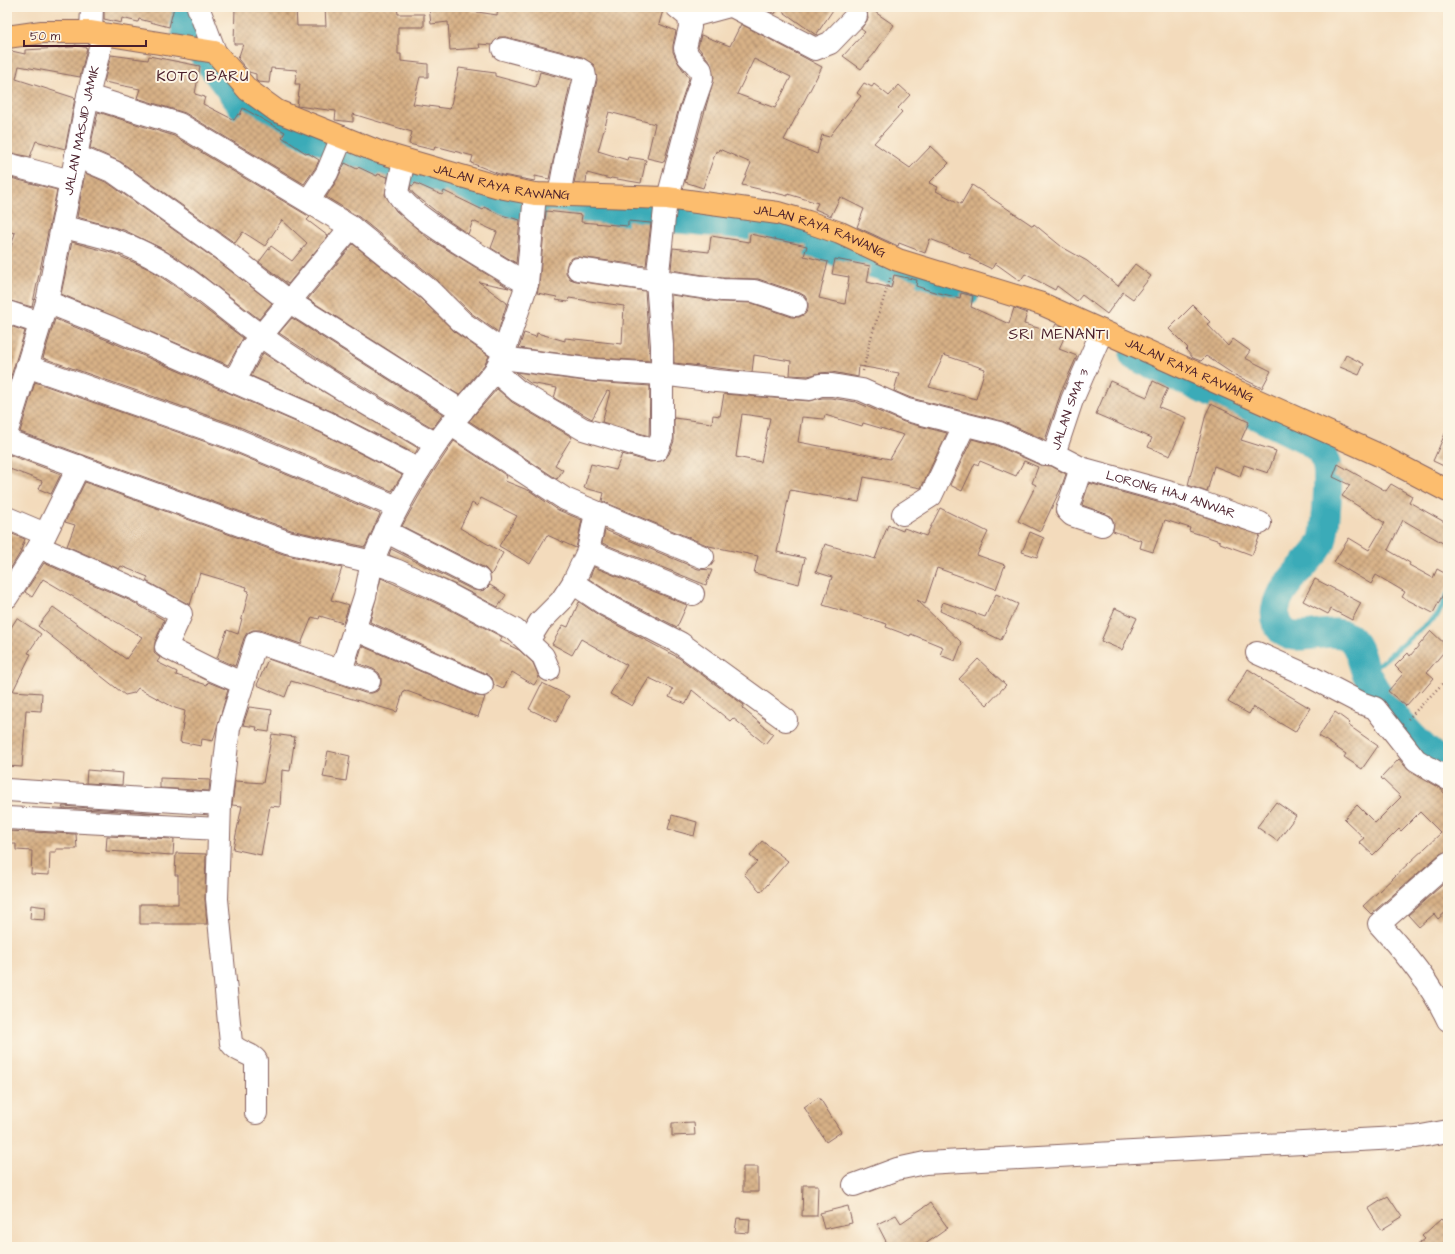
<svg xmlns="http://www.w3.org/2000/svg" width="1455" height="1254" font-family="'Architects Daughter',sans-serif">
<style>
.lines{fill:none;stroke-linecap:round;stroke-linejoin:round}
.stream{stroke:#3babb8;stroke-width:5}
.river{stroke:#3babb8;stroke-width:29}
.building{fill:url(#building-cross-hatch);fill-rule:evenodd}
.minor-casing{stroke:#85615e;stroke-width:24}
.major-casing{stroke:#85615e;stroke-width:24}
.path{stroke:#85615e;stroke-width:2.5;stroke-dasharray:1 3;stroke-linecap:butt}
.minor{stroke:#fff;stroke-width:22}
.major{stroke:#fcbd6e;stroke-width:22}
.labels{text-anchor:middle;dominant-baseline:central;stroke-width:4;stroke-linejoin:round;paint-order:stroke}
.street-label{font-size:13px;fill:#4a1f2b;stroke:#fcf5e5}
.quarter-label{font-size:15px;letter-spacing:1px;fill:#4a1f2b;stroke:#fcf5e5}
</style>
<defs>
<pattern id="building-cross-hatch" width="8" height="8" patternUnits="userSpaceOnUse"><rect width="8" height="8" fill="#d7b186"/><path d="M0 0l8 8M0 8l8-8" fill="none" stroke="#b08f6e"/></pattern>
</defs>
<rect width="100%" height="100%" fill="#fcf5e5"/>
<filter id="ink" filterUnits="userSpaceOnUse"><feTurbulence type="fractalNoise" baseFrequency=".025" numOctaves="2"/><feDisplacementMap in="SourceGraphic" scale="8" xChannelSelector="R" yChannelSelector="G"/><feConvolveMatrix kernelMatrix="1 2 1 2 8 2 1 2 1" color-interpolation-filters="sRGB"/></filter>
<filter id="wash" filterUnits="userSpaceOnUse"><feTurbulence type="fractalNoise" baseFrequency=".012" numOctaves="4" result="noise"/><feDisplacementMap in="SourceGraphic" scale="16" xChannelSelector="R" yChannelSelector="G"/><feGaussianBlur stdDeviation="0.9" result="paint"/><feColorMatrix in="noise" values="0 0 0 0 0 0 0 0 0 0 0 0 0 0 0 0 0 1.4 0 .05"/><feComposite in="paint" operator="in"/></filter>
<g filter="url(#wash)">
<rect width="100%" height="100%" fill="#f3dbbc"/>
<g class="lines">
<!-- stream -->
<path class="stream" d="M1367,674l71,-59 10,-22"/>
<!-- river -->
<path class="river" d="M184,7l2,24 57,76 141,60
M409,173l90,30 258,23 155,50 54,15
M1134,356l173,84c5,4 13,9 15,14 2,4 5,10 5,14 2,12 -1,67 -6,76 -12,21 -55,50 -44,79 11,29 56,-2 74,16 10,10 10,24 16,36 17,33 50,71 81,92"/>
</g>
<g id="blocks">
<!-- building -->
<path class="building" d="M104,7h70l-5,20 -30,-8 -1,3 -16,-4 -1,5 -17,-4z
M235,7h61l1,19h29l-1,-19h72l1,7h26v13h-26v27h3v7l27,3v13h-8l-7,27 37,5 9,-41 36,5v3l41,11 4,-15 31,8 -22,99 -14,-3v5l-33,-6 -31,-12 2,-7 -38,-10 -1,4 -25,-6 3,-12 -59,-18v8l-18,-2 1,-9 -39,-5 3,-22h-5l2,-14 -26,-2 -2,15 -11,-1 -2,-2v-6l-7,-2 -11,-13 5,-15h-9z
M429,7h41l1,4 26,4 1,-8h166l-5,17 17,7 -3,14v7l6,12 10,14 -10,30 -15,54 -17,-4 8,-34 -46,-12 -11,39 29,9 1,-3 18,3 -5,23 -30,-5 -1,1 -23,-6 -1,10h-12l23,-103 -3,-15 -12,-8 -76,-20h-7l-7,8 -13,-1 1,4 -30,2 -2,-28 -17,2z
M761,7h74l-19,28 -38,-27 -3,6z
M869,8l25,17 -20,29 -13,15 -18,-13 22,-24 -4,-3 7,-10 -1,-8z
M741,24l81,43 -38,73 33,14 5,-19 7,2 32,-41 -4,-3 7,-10 8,4 2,-3 15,12 10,-11 11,10 -12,13 4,4 -28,31 36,25 21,-22 18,17 -20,20 9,4 -2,4 25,13 11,-19 61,41 1,-2 28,23 25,14 31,25 17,-22 16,12 -18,23 -10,-7 -16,22 -25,-19 -5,6 -20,-15 -2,4 -30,-16 -5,7 -25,-18 -3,6 -23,-11 2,-3 -41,-16 -5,14 -26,-10 -1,3 -41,-19 7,-18 -24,-12 -9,19 -16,-7 3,-6 -30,-9v2l-46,-11 9,-22 -32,-14 -1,3 -2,-1 -13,37 -18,-6 29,-104 -4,-16 -12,-15 3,-12 29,11zM754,59l37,18 -16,31 -38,-14z
M75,45l12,3 -7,29 -61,-11 -3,13 59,19 -10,51 -29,-8 -6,16 -23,-5v-102l18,4v-4l49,-3z
M111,55l37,5 1,-4 51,10 -5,28 10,3 -2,7 31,16 4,-6 2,1 3,-7 19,11 23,13 -3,5 25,17 1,-1 11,7 -3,7 -12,17 -119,-71 -48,-15 3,-9 -36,-7z
M98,112l76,24 136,81 -3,3 21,16 -40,48 -29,-22 12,-16 21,15 15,-18 -25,-23 -17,26 -22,-14 -8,11 -114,-81 -31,-14z
M345,163l12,6 1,-2 19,9 1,-2 10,3 -3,18 11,16 32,27 81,50 -30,-6 28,21 -9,29 -27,-19 -34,-33 -78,-63 -33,-20 11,-17z
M85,173l23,10 111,79 53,41 -13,16 -65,-50 -33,-21 -37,-18 -47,-13z
M7,177l50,13 -25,117 -25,-7v-40l8,-27 -8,-2z
M415,183l27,12 2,-4 39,19 1,-3 17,8 19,5 -4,43 -25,-15 6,-16 -24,-11 -5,13 -25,-17 -29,-23 -4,-5 1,-4 2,1z
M546,211l36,4 -1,7 47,4v-5l23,2 -5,43 -67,-9h-5l-6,4 -2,7v5l4,6 6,2 69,10 5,70 -55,-3 -76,-10 5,-15 12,4 1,-4 28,8v-3l57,6 2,-38 -55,-8 -1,4 -12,-2 1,-3 -20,-4 2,-8z
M750,234l57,12 -3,10 24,6 -9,36 26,6 4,-27 -17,-3 3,-15 35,7 -3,16 24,6 3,-13 23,5 -1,6 15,5 29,7 1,-5 12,3 -2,11 38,17 5,-16 13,5 -3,11 28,8 4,-8 12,5 -9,20 18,7 -16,36 -16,48 -43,-19 -91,-23 -17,-7 5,-18 -40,-7 -1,11 -26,-5 -12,1 -12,3 -18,-1 1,-14 -37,-6 -2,17 -78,-9 -3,-68 49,7 32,1 40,14h7l6,-3 3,-5v-7l-3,-6 -5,-3 -42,-14 -35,-1 -52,-8 2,-22 36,4 2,-16 38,6zM944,355l41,14 -9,30 -47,-12z
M72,242l43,12 34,15 30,20 64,49 -15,27 -167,-71z
M353,244l68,55 35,34 33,23 -4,8 -26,31 -151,-96z
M1193,305l17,17 -3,2 21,22 5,-7 17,12 -5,7 26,13 -9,17 -29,-14 -27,-18 -5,5 -8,-3 -7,-8 2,-2 -19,-19z
M292,318l151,96 -10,14 -101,-60 -53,-35z
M55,319l52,21 214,93 81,42 -10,16 -157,-66 -192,-67z
M7,325l18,6 -18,58z
M263,353l56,36 99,59 -3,6 -84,-43 -80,-35z
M1346,355l18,9 -5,11 -19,-8z
M516,372l76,10 58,4 -1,50 -47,-14 8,-30 -3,-1 -15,28 -38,-21 3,-10 -27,-5z
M1110,381l37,16 6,-16 15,7 -9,19 28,11 -17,38 -22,-9 4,-9 -56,-24z
M35,382l191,67 154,65 -15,33 -74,-17 -271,-98z
M497,389l15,13 60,35 -17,28 8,5 -6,9 -88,-58z
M724,394l85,7 13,-3h9l25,4 48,20 43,11 -26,55 -57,-11 -5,25 -69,-12 -13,62 28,6 -6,26 -45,-11 4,-17 -49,-10 -107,-45 2,-8 -20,-5 7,-24 25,6 6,-16 28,8 14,-2 5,-6 5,-13v-23l38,5 1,-8 7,1zM742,414l28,4 -9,44 -25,-5zM825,415l37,11 1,-3 41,12 -14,24 -92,-17 4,-25 22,2z
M1211,404l38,18 -8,18 35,11 -8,22 -24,-8 -4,11 -26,-10 -7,26 -19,-7 18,-71z
M1448,427v41l-15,-7z
M972,439l23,6 45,20 11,1 15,8 -5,14 -21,44 -22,-11 18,-36 -4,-2 6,-16 -14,-6 -8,15 -36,-15 -2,4 -3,-2 -13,28 -12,-6z
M454,441l53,35 -2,5 25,10 28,19 24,10 -6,28 -29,-13 -17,29 -31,-18 18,-30 -36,-18 -4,8 -5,-3 -12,25 43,25 -12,22 -6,-7 -83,-42 26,-46z
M7,454l54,20 -10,20 -12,-5 3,-8 -35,-13z
M1338,464l48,27 5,-7 21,12 -3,6 39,22v22l-45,-26 -15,30 22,13 -1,2 24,13 4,-9 11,6v10l-15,28 -31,-16 3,-5 -29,-17 -5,9 -37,-22 15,-24 20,12 16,-27 -43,-27 8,-11 -17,-8z
M85,482l198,72 59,14 -11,32 18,5 -6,18 -23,-7 -1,3 -7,-2 -11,27 -41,-14h-7l-6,3 -3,5 -9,28 -18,-8 10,-28 11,4 11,-43 -3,-1 1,-3 -47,-14 -10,32 -44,-24 2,-4 -27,-11 -2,3 -52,-23 8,-21 -10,-3z
M1089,483l86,24 85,28 -8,20 -32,-12v-2l-31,-10 1,-3 -25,-8 -12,32 -13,-4 2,-7 -29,-10 1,-8 -3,-7 -29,-11z
M940,508l48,24 -11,23 28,10 -9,24 -59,-21 -12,36 -8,-4 45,43 -7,18 -15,-6 3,-8 -32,-13 -1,2 -24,-9 1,-3 -64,-19 9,-28 -16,-5 9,-28 50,15 13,-34 15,6 1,-3 22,8z
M605,530l93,39 14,1 -6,15 -104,-42z
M7,532l18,7 -5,14 -13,21z
M1030,532l14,6 -7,19 -15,-5z
M391,549l82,41 7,1 5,-1 5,-5 16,10 -8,12 -42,-22 -67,-30z
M44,563l87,38 33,19 -9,22 -1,11 6,5 -3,4 20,10 -1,3 31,10 1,-3 20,8 -15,51 -11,-2 -1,7 -21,-4 5,-31 -10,-3 -37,-20 -4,5 -9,2 -87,-69 15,-19 73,52 16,-22 -99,-58 -11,18 -7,-5z
M594,567l93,38 -10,22 -65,-33 -23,-15z
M381,578l64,29 57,30 -2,4 19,9 14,13 6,14 -5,8 -22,-13 -9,17 -9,-4 -2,-7 -5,-4 -117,-52z
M1315,579l46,24 -9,17 -21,-11 -3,5 -25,-13z
M996,594l22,10 -17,36 -61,-29 3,-9 42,15z
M579,602l21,14 79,42 65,47 -2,3 31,26 -8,10 -32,-26 -3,3 -38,-31 -6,14 -17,-7 4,-8 -24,-11 -17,28 -22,-12 17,-29 -46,-26 -9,16 -20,-11 11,-19 5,2z
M1115,608l22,10 -15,32 -21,-9z
M17,618l24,16 -13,19 3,1 -18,37 29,2 -1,18 -15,-1 -4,57 -15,-1v-132z
M1431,631l17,16 -21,25 7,6 -12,14 -2,-2 -14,16 -18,-15 15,-17 -8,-8 13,-13 2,3z
M362,646l115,50 8,1 -7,20 -74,-27 -7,22 -106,-31 -6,16 -28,-12 11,-26 97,34h7l5,-2 4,-6v-7l-2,-5 -6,-4 -16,-6z
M978,659l28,26 -19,20 -28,-26z
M1248,669l14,9 -1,1 49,29 -15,24 -42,-25 -4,7 -21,-12z
M542,683l27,13 -13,26 -27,-13z
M249,707l23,3 -3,22 -13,-2 1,-3 -14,-2z
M1335,712l15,11 -2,2 30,21 -16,23 -18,-12 2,-3 -27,-18z
M272,734l23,3 -5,34 -8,-1 -2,37 -10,-1 -9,49 -28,-6 9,-43 -10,-1 3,-24 28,2z
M328,751l22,5 -4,25 -23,-4z
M1399,759l10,12 32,18 7,9v53l-8,3 -69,60 -8,-8 78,-73 -21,-21 -19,19 -2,-2 -26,26 -14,-13 5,-4 -20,-19 13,-14 18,18 26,-26 -20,-19z
M87,770l36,3 -1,12 -36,-2z
M160,778l50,2 -1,11 -49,-3z
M1276,802l20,14 -19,25 -20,-14z
M63,806l97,7 -98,-5z
M672,815l25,7 -3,14 -26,-7z
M7,831l69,3 1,15h-21v3h-6l-1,23 -18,-1 1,-23 -16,-1v-6h-9z
M107,836l67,3 -1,16 -67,-4z
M762,841l26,20 -27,31 -17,-18 13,-12 -7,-6z
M176,853l30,1 -1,45 2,25h-67v-20h38v-29h-3z
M1448,880v30l-10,9 -4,-5 -15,13 -11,-12z
M31,905l15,2 -1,13 -15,-1z
M819,1097l22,35 -15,10 -22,-35z
M694,1122l1,13 -23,1v-13z
M743,1167h15v25h-15z
M803,1185h15l-1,31h-15z
M1388,1196l14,21 -21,13 -13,-21z
M930,1203l18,25 -27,19h-32l-12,-23 19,-9 5,8z
M848,1206l4,17 -28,6 -4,-16z
M737,1218l13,1 -1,14 -14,-1z
M1441,1219l7,8v20h-33l10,-8 -3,-3z"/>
</g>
</g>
<g filter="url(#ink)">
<use href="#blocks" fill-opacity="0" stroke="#85615e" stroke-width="1"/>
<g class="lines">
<!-- minor casing -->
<g class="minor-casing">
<g id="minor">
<path d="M198,7l17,45"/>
<path d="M734,7l81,42 15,-6 26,-27"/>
<path d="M689,17l37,-10"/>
<path d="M91,32l1,-25"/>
<path d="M503,49l76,20 5,3 1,5 -20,86 -6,32"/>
<path d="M88,96l91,28 172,103 78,63 34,33 40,28"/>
<path d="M76,156l38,16 112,80 64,50 172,109"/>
<path d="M404,160l-7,32c10,24 103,75 130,92"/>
<path d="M7,164l64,17"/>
<path d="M308,201l19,-28 15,-36"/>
<path d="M63,227c25,6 51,11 75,23 46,21 83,57 123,86 56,40 116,74 175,108"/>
<path d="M578,269l144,21 32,1 42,14"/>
<path d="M47,302l65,26 214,94 93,48"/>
<path d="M7,312l33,11"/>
<path id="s1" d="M502,358l92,12 68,4 54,7 94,8 10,-4h12l30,5 45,20 92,23 46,21h9l18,-54 30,-69"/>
<path d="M27,366l203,71 167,70"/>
<path d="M495,371l23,20 65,38 70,21h4l5,-13v-92l-5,-64 8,-72 26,-98 11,-32 -1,-9 -13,-14 -3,-8 5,-21 -1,-10 -12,-10"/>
<path d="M234,382l17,-34 100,-121"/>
<path d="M452,425l113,74 138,58"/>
<path id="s2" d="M7,431l40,-129 41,-206 15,-61"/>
<path d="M7,438l4,4 276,100 85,20c17,-41 38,-80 63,-116 18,-26 40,-50 60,-75l7,-13 25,-74 8,-90"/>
<path id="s3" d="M1054,454l27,14 98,27 81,28"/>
<path d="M1081,468l-14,42 5,5 30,10"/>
<path d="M903,514l28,-18 33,-70"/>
<path d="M7,518l38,16"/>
<path d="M385,531l94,48"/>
<path d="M39,547l98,43 44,24 -15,33 44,22 32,14"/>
<path d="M588,551l105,43"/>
<path d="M573,583l33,22 74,38 106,77"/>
<path d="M7,597l32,-50 40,-81"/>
<path d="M354,629l128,56"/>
<path d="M528,641l12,-19 21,-21 12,-18 15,-32 8,-38"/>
<path d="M1257,653l54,24 50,26 14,5 41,52 32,19"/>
<path d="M341,671l24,-75 7,-34 26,9 53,25 64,34 28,26 6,14"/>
<path d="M7,790l213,14"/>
<path d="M7,818l212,11"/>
<path d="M1448,863l-69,61c27,30 52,60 69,96"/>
<path d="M256,1113v-53c-8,-9 -17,-6 -25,-17l-14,-144 3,-95 9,-76 27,-86 113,39"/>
<path d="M854,1185l43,-16 28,-6 491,-26 32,-6"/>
</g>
</g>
<!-- major casing -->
<g class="major-casing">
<g id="major">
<path id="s4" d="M7,37l35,-5h49l124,20 33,38 29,21 102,41 120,35 36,7 132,4 111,15 30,9 32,11 58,27 144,44 337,151 69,36"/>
</g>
</g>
<!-- path -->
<path class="path" d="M863,371l7,-30 21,-65
M1408,719l40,-41"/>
<!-- minor -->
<use href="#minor" class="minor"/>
<!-- major -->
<use href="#major" class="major"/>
</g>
</g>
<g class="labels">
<!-- street labels -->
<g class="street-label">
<text stroke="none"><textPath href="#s2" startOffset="310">JALAN MASJID JAMIK</textPath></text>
<text stroke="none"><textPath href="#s4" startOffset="533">JALAN RAYA RAWANG</textPath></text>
<text stroke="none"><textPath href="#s4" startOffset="857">JALAN RAYA RAWANG</textPath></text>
<text stroke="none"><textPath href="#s4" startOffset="1253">JALAN RAYA RAWANG</textPath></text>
<text stroke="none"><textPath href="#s1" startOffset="614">JALAN SMA 3</textPath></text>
<text stroke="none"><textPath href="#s3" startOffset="124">LORONG HAJI ANWAR</textPath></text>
</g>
<!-- quarter labels -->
<g class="quarter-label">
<text x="203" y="76">KOTO BARU</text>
<text x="1059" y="334">SRI MENANTI</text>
</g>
</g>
<!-- margin -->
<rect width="1455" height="1254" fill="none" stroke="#fcf5e5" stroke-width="24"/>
<!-- scale -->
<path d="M24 40v6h122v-6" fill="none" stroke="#4a1f2b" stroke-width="2"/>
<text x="30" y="40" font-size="12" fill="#4a1f2b" stroke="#fcf5e5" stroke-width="3" paint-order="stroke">50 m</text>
</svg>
